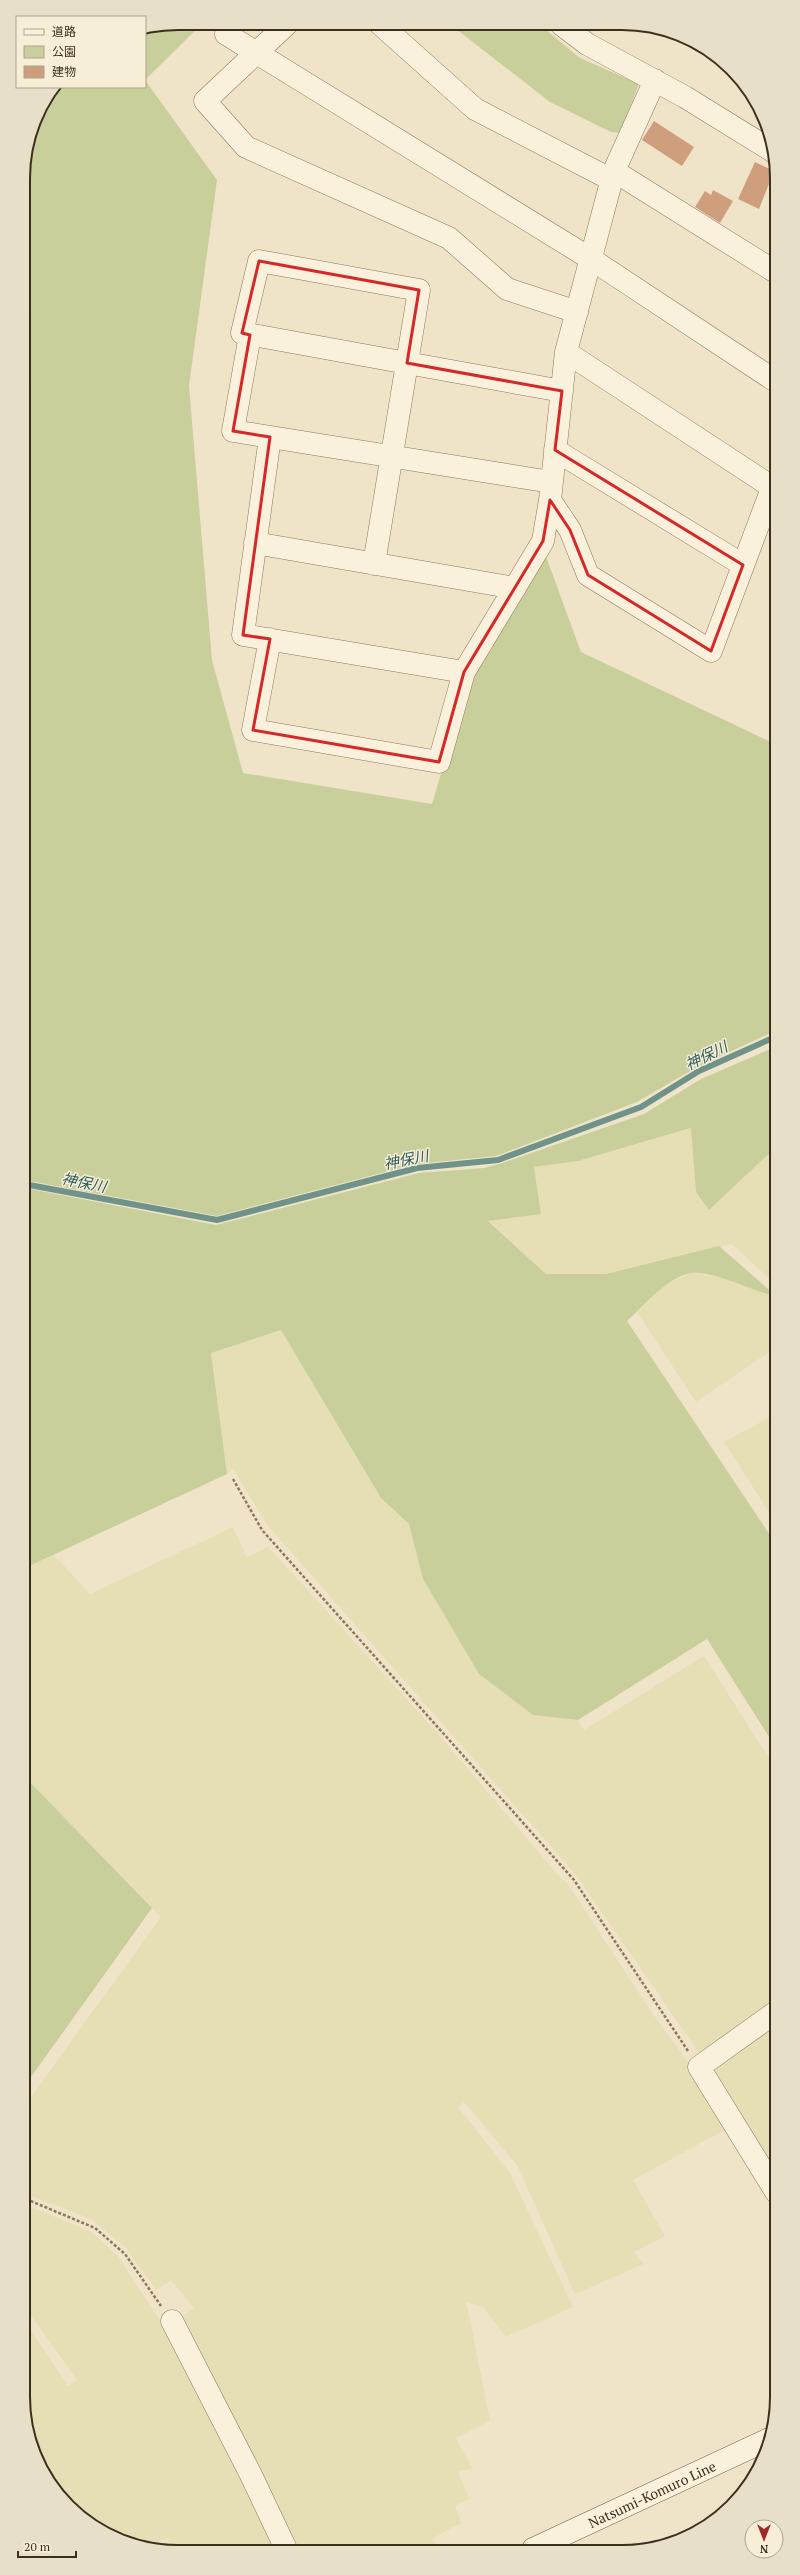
<svg xmlns="http://www.w3.org/2000/svg" width="800" height="2575" font-family="'PT Serif','Noto Sans JP',serif">
<style>
.farmland{fill:#e6deb5}
.green{fill:#c9cf9b}
.lines{fill:none;stroke-linecap:round;stroke-linejoin:round}
.stream{stroke:#6f938a;stroke-width:6}
.building{fill:#cf9f7d}
.street-casing{stroke:#8d765c;stroke-width:23}
.secondary-casing{stroke:#6f573f;stroke-width:23}
.path{stroke:#8d765c;stroke-width:2.5;stroke-dasharray:3 2;stroke-linecap:butt}
.street{stroke:#faf1dc;stroke-width:22}
.secondary{stroke:#faf1dc;stroke-width:22}
.marked{fill:none;stroke:#d62828;stroke-width:3;stroke-linejoin:round}
.labels{text-anchor:middle;dominant-baseline:central;stroke-width:3;stroke-linejoin:round;paint-order:stroke}
.street-label{font-size:14px;fill:#3d2e20;stroke:#f7eed8}
.water-label{font-size:15px;font-style:italic;fill:#2f5d5a;stroke:#f7eed8}
.rim{fill:none;stroke:#3d2e20;stroke-width:2}
</style>
<rect width="100%" height="100%" fill="#f0e4c8"/>
<!-- farmland -->
<path class="farmland" d="M692,1128l4,64 13,18 66,-62v136l-43,-40 -126,30h-60l-58,-54 53,-6 -7,-47 44,-6z
M692,1273l31,5 52,19v51l-79,54 -59,-90 29,-28z
M281,1330l100,168 28,26 14,55 56,95 54,41 45,5 6,10 120,-74 72,113v235l-75,52 -125,-181 -308,-349 -35,-57 -6,5 -16,-121z
M776,1414v109l-52,-81z
M233,1527l14,31 21,-11 26,28 147,162 116,137 10,9 83,127 53,73 25,45 -95,52 32,56 -31,16 10,12 -69,30 -58,-129 -53,-63 -6,5 52,66 63,134 -67,30 -23,-30 -18,-5 3,7 22,112 -34,17 16,30 -14,4 11,27 -14,7 6,17 -28,15 5,11h-145l-115,-229 16,-12 -23,-28 -15,10 -30,-42 -35,-29 -65,-25v-90l135,-187 -136,-140v-104l6,-11 -6,-11v-83l29,-13 36,39z
M776,2026v151l-67,-109z
M26,2205l64,26 28,25 48,74 113,219h-107l-4,-11 -20,11 -39,-13 -40,-29 -25,-33 -18,-47v-104l42,63 9,-6 -51,-71z"/>
<!-- green -->
<path class="green" d="M178,23h25l-58,57 72,100 -28,206 23,274 31,113 189,31 41,-139 71,-114 37,101 194,92v287l-78,36 -60,35 -141,54 -80,8 -199,52 -193,-36 -1,-1012 12,-50 21,-31h89v-57z
M451,25h89l40,33 59,26 -19,49 -9,-1 -61,-30z
M775,1047v101l-66,62 -13,-18 -5,-64 -113,33 -44,6 7,47 -53,7 58,53h60l113,-28 56,49c-4,4 -61,-25 -83,-22 -24,3 -48,33 -65,48l149,223v204l-69,-109 -129,81 -45,-5 -54,-41 -56,-95 -14,-55 -28,-26 -100,-168 -70,23 16,121 -202,94v-380l191,37 203,-52 65,-5 15,-4 145,-50 57,-35z
M25,1777l127,131 -126,176z"/>
<g class="lines">
<!-- stream -->
<path class="stream" d="M24,1184l193,36 200,-52 81,-8 143,-53 58,-36 76,-34"/>
</g>
<!-- building -->
<path class="building" d="M654,121l40,26 -12,19 -40,-26z
M755,162l19,9 -15,38 -21,-10z
M713,190l20,11 -13,22 -25,-16 10,-16 6,4z"/>
<g class="lines">
<!-- street casing -->
<g class="street-casing">
<path id="street" d="M287,24l-82,77 41,46 203,91 58,51 70,23
M380,24l95,85 137,71
M562,25l25,19 98,53 89,55
M226,34l365,225 183,121
M614,171l160,100
M250,335l-17,96 318,51
M566,352l206,135 2,5
M270,437l-27,198 221,37
M555,450l188,115
M550,500l20,30 18,45 123,76 63,-168
M255,543l260,45
M374,564l33,-201 -165,-30 17,-72 160,29 -12,73 155,28
M270,639l-17,91 186,32 25,-90 79,-131 7,-41 16,-148 48,-181 41,-91
M776,2012l-77,55 77,125
M172,2321l79,154 35,74"/>
</g>
<!-- secondary casing -->
<g class="secondary-casing">
<g id="secondary">
<path id="s1" d="M533,2549l236,-110"/>
</g>
</g>
<!-- path -->
<path class="path" d="M233,1479l29,51 312,350 114,171
M26,2199l69,29 30,26 36,52"/>
<!-- street -->
<use href="#street" class="street"/>
<!-- secondary -->
<use href="#secondary" class="secondary"/>
</g>
<!-- marked area -->
<path class="marked" d="M259,261l160,29 -12,73 155,28 -7,59 188,115 -32,86 -123,-76 -18,-45 -20,-30 -7,41 -79,131 -25,90 -186,-32 17,-91 -27,-4 27,-198 -37,-6 17,-96 -8,-2z"/>
<g class="labels">
<!-- street labels -->
<g class="street-label">
<text stroke="none"><textPath href="#s1" startOffset="131">Natsumi-Komuro Line</textPath></text>
</g>
<!-- water labels -->
<g class="water-label">
<text transform="translate(706 1055) rotate(-26)">神保川</text>
<text transform="translate(406 1159) rotate(-11)">神保川</text>
<text transform="translate(84 1182) rotate(11)">神保川</text>
</g>
</g>
<!-- crop -->
<path d="M0 0H800V2575H0ZM178 30H622A148 148 0 0 1 770 178V2397A148 148 0 0 1 622 2545H178A148 148 0 0 1 30 2397V178A148 148 0 0 1 178 30Z" fill="#e8dfc9" fill-rule="evenodd"/>
<path class="rim" d="M178 30H622A148 148 0 0 1 770 178V2397A148 148 0 0 1 622 2545H178A148 148 0 0 1 30 2397V178A148 148 0 0 1 178 30Z"/>
<!-- legend -->
<rect x="16" y="16" width="130" height="72" fill="#f7eed8" stroke="#ada18e"/>
<rect x="24" y="29" width="20" height="6" fill="#faf1dc" stroke="#ada18e"/>
<text x="52" y="36" font-size="12" fill="#3d2e20">道路</text>
<rect x="24" y="46" width="20" height="12" fill="#c9cf9b" stroke="#ada18e"/>
<text x="52" y="56" font-size="12" fill="#3d2e20">公園</text>
<rect x="24" y="66" width="20" height="12" fill="#cf9f7d" stroke="#ada18e"/>
<text x="52" y="76" font-size="12" fill="#3d2e20">建物</text>
<!-- north arrow -->
<g transform="translate(764 2539) rotate(180)"><circle r="19" fill="#f7eed8" stroke="#ada18e"/>
<path d="M0-3L7 15L0 10L-7 15Z" fill="#9e2a2b"/>
<text y="-6" font-size="11" font-weight="bold" text-anchor="middle" fill="#3d2e20">N</text>
</g>
<!-- scale -->
<path d="M18 2551v6h58v-6" fill="none" stroke="#3d2e20" stroke-width="2"/>
<text x="24" y="2551" font-size="12" fill="#3d2e20" stroke="#f7eed8" stroke-width="3" paint-order="stroke">20 m</text>
</svg>
